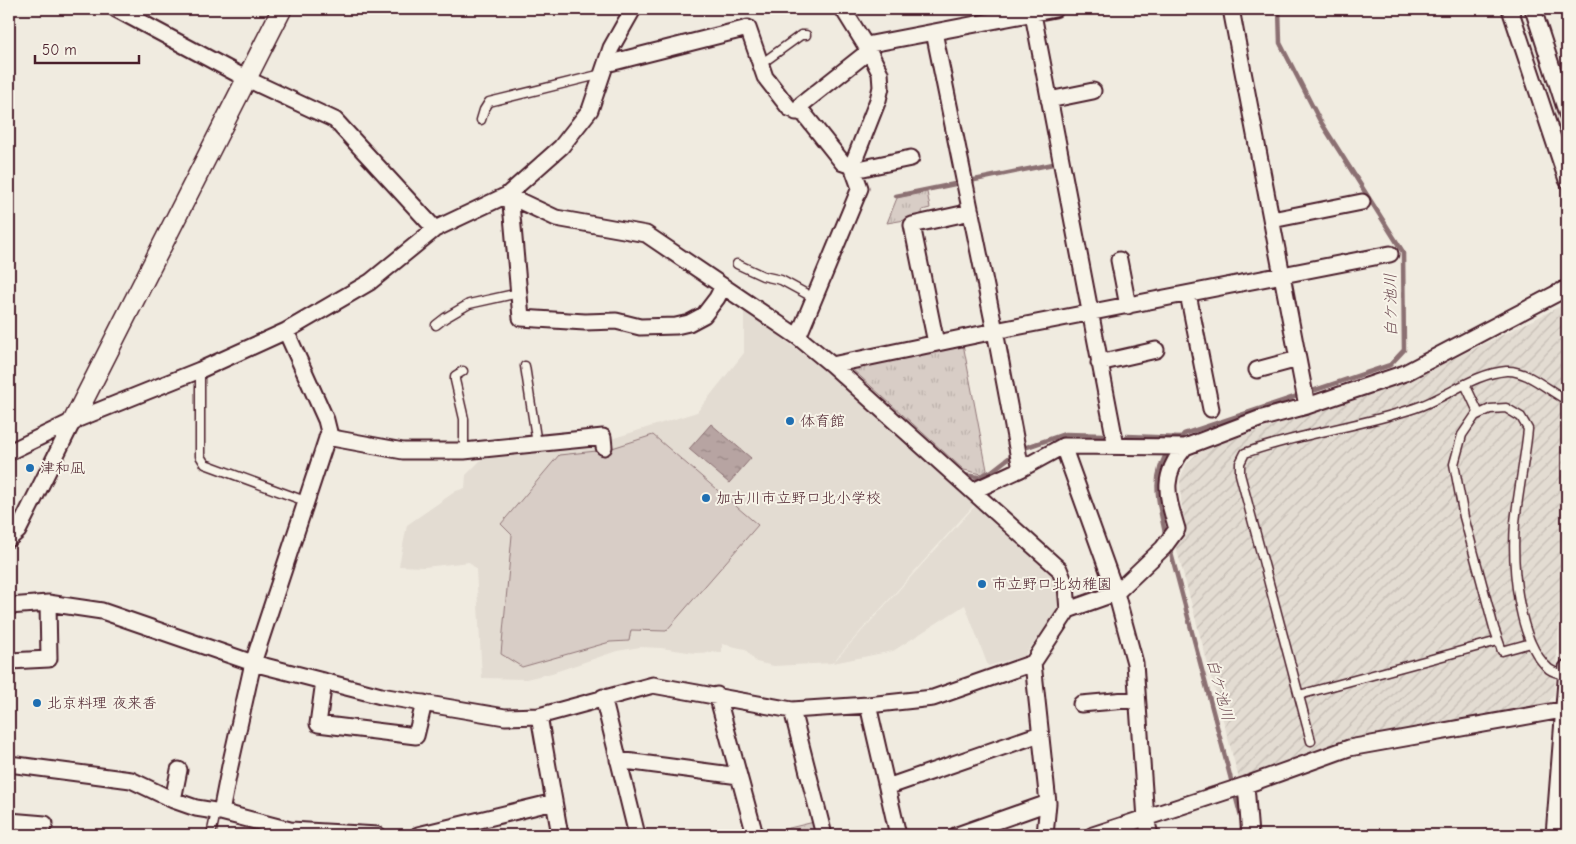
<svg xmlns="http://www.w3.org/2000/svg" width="1576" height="844" font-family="'Comic Neue','Klee One',sans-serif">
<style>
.built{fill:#e3dcd2}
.industrial{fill:url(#industrial-furrows)}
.grass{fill:url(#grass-tufts);stroke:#917678}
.pitch{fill:#d8cdc6;stroke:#917678}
.water{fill:url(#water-ripples);stroke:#8b6f72}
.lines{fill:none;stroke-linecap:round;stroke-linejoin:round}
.stream{stroke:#8b6f72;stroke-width:4.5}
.service-casing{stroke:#4a1f2b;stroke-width:11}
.minor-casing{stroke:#4a1f2b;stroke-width:19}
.tertiary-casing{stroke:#4a1f2b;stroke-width:22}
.service{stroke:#f7f3e8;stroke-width:8}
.minor{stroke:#f7f3e8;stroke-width:15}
.tertiary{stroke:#f7f3e8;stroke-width:19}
.poi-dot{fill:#1f6fb2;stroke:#f7f3e8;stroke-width:2}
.labels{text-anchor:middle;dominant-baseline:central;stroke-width:4;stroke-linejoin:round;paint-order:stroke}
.poi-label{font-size:15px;fill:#4a1f2b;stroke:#f7f3e8;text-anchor:start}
.water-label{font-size:16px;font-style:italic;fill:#704e55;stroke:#f7f3e8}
</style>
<defs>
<pattern id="industrial-furrows" width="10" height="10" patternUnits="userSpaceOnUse" patternTransform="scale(1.25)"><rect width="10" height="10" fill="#e3dcd2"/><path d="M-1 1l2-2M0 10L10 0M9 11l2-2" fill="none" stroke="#c4bcb4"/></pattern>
<pattern id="grass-tufts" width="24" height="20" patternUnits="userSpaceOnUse" patternTransform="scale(1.25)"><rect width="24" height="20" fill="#d8cdc6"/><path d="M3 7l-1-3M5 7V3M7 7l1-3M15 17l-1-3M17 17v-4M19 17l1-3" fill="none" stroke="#bbb0aa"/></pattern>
<pattern id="water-ripples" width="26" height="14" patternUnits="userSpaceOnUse" patternTransform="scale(1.25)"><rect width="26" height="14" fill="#b7a4a2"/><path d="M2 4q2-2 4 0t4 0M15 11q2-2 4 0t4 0" fill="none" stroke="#978584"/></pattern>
</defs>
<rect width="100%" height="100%" fill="#f0ebe0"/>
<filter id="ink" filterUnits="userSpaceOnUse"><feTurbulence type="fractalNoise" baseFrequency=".02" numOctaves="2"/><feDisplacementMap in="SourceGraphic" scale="10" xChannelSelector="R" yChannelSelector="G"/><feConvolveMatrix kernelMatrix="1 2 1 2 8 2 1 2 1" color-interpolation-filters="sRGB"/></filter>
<g filter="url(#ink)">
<!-- built -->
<path class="built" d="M744,311l10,8 3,-3 8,9 77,59 132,121 -142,158 -58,3 -18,-4 -11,-13 -23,-5v8l-27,1 -34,-5 -21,-1 -23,4 -65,22 -26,6 -44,-1 -6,-109 -7,-7 -45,5 -25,-1 8,-41 49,-34 9,-3 1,-13 22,-22 120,-13 89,-28 47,-59z
M975,506l81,73 5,10 -4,23 -33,44 -36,10 -23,-61 -72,46 -60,12z"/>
<!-- industrial -->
<path class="industrial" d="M1567,303v206l-13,185 -8,11 -193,35 -57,17 -57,22 -63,-232 10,-16 -5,-30 -1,-22 6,-14 10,-11 31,-13 186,-62z"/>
<!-- grass -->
<path class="grass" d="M927,192l3,16 -8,2 1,7 -36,6 10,-25z
M963,344l24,126 -5,4 -18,-4 -112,-101v-3z
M814,822l4,13h-57z"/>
<!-- pitch -->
<path class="pitch" d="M653,435l105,90 -92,106 -35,-1 -2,11 -19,1 -88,25 -21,-13 11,-119 -11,-11 58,-69 47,-5z"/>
<!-- water -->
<path class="water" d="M711,424l40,34 -22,25 -40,-34z"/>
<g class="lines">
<!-- stream -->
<path class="stream" d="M896,196l157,-32
M1127,436l53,2
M1176,443l8,-9 206,-69 14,-15 -1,-98 -84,-133 -39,-76 -1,-34
M1021,449l44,-15 38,1
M962,475l17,2 13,-6 18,-14
M1165,533c-6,-30 -15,-56 4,-83
M1171,553l71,268v14"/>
<!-- service casing -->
<g class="service-casing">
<path id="service" d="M761,64l40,-29h5
M481,120l3,-10 5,-8 113,-28
M737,264l26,12 18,4 33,18
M436,325l9,-7 24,-14 50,-11
M525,366l12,78
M200,370v86l5,8 100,37
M463,371l-8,5v4l9,39v32
M1465,384l14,30
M1531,643l-29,8 -8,-23 -30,-111 -10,-53 8,-29 13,-19 15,-7 16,-1 15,9 7,12c-3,31 -10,63 -13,94 -3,40 2,118 34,146 4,3 12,5 18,6
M1299,695l199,-54
M1311,741l-71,-267v-11l5,-10c55,-20 114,-26 170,-45 31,-10 58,-34 91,-37 20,-2 44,21 61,29
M211,835l5,-23"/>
</g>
<!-- minor casing -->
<g class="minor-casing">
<path id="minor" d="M116,9l131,70 88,41 100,109
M1032,9l84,437
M1231,9l76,397
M1510,9l57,171
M1533,9l34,105
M934,32l61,299 26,138
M866,45l189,-36
M606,64l142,-36 17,49 24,31 15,6 39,49 9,3
M1049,100l44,-9
M796,112l6,-8 67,-53
M854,170l57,-12
M507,195l49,23 90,16 152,103 34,28 227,204 7,17 2,24
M507,195l4,9 10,114 64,4 31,-1 24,6 36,-1 13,-3 15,-8 13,-17 6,-12
M1272,220l90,-18
M1119,260l9,46
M1188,294l23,115
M798,337l62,-149 -8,-22 26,-66 3,-13 -1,-14 -11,-22 -26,-42
M936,343l-24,-118 59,-13
M1099,363l57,-13
M832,365l163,-34 395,-77
M1257,370l41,-11
M327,437l76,14h61l139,-14 1,10
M1063,446l53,147 19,70 11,156 4,16
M9,452l64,-31 127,-51 86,-39 84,-49 65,-53 72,-34 54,-48 29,-37 21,-62 22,-39
M973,491l48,-22 42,-23 122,1 74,-28 48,-13 98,-33 162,-85
M9,539l9,-8 55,-110
M9,606l39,-3 54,8 151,52 128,33 124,21 34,-1 114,-31 139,25 76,-5 65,-7 100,-35 35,-53 48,-17 47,-45 14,-19c-10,-34 -17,-52 8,-82
M9,661l40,-2 -1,-56
M1033,663l15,140 -3,32
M324,681l-6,43 98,12 8,-33
M717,695l38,140
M603,697l34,138
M1081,704l56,-5
M868,705l30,130
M792,710l32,125
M539,716l21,119
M618,760l121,16
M9,764l122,16 42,20 23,8 25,4 69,18 88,5
M1246,785l4,50
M887,787l153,-53
M173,800l6,-30
M221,812l9,-46 23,-103 76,-231 -3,-12 -40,-89
M9,821l36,3
M418,835l136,-33
M957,835l91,-32
M1093,835l153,-50 103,-37 218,-39
M1554,835l13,-167"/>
</g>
<!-- tertiary casing -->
<g class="tertiary-casing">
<path id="tertiary" d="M73,421l209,-412"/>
</g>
<!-- service -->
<use href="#service" class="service"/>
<!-- minor -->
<use href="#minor" class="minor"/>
<!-- tertiary -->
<use href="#tertiary" class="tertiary"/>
</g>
</g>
<!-- markers -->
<g class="poi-dot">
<circle cx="790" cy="421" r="5"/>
<circle cx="30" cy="468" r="5"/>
<circle cx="706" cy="498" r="5"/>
<circle cx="982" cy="584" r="5"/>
<circle cx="37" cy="703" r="5"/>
</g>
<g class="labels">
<!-- poi labels -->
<g class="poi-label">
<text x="800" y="421">体育館</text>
<text x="40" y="468">津和凪</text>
<text x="716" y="498">加古川市立野口北小学校</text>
<text x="992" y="584">市立野口北幼稚園</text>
<text x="47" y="703">北京料理 夜来香</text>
</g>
<!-- water labels -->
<g class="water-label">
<text transform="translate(1391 305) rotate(-91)">白ケ池川</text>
<text transform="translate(1220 690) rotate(75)">白ケ池川</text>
</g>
</g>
<!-- margin -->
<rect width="1576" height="844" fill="none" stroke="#f7f3e8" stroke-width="30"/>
<rect x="15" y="15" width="1546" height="814" fill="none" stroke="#4a1f2b" stroke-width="2" filter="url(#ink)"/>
<!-- scale -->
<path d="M35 55v8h104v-8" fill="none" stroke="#4a1f2b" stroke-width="2.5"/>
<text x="42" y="55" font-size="15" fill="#4a1f2b" stroke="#f7f3e8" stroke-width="4" paint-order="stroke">50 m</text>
</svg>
